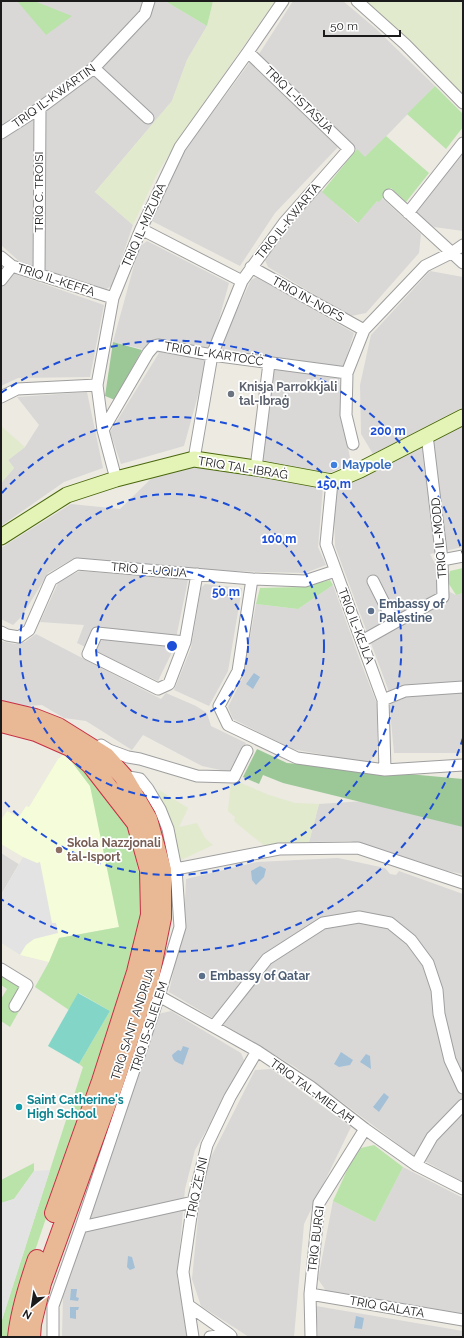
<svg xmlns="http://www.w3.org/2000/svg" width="464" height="1338" font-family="Raleway,sans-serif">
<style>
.residential{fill:#d9d8d7}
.education{fill:#f5fcd9}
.farmland{fill:#e1eacc}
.grass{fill:#b9e3a9}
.forest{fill:#9cc898}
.pitch{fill:#83d6c7}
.parking{fill:#e3e3e3}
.water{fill:#a3c0d7}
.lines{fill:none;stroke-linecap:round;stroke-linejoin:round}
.minor-casing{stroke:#9f9f9f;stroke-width:13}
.secondary-casing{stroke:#4a670c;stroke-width:17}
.trunk-casing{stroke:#c73044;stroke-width:20}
.minor{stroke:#fff;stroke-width:11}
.secondary{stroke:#e4f4b6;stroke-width:15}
.trunk{stroke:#e9b895;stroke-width:18}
.ring{fill:none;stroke:#1d4ed8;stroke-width:2;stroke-dasharray:7 5}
.worship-dot{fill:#6b7280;stroke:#fff;stroke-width:1.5}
.shop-dot{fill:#3f7fe0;stroke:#fff;stroke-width:1.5}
.service-dot{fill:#5c6f8a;stroke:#fff;stroke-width:1.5}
.education-dot{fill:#8d6e63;stroke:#fff;stroke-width:1.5}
.culture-dot{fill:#0f9aa8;stroke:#fff;stroke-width:1.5}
.labels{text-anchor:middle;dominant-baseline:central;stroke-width:3.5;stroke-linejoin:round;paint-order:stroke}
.street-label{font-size:12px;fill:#1b1b1b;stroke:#fff}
.worship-label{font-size:12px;font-weight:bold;fill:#5b616d;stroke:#fff;text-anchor:start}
.shop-label{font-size:12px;font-weight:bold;fill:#366cbe;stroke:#fff;text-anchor:start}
.service-label{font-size:12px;font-weight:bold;fill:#4e5e75;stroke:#fff;text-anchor:start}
.education-label{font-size:12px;font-weight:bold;fill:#785e54;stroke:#fff;text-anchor:start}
.culture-label{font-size:12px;font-weight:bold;fill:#0d838f;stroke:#fff;text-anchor:start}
.centre{fill:#1d4ed8;stroke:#fff;stroke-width:2}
.ring-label{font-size:12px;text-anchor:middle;font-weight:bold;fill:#1d4ed8;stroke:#fff;stroke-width:3.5;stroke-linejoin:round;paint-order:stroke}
</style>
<rect width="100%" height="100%" fill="#eceae1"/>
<!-- residential -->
<path class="residential" d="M1,1h164l42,25 -20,34 -15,41 -77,91 38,33 -21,61 -6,3 -86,-27 -19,-17z
M293,1h50l32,27 60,58 -70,72 -106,-104z
M250,62l88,85 -63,66 -35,53 -90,-46 35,-70z
M463,152v79l-29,-4 -18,-15z
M319,188l38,35 20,-22 5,-3 39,36 -2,19 -53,60 -15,3 -83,-49 -4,-9z
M147,241l82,42 -45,163 -63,18 -11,-32 49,-79 -46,-11 26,-95z
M1,269l103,36 -14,72 -72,1 -17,8z
M430,271l33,6v130l-90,47 -12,-20 -1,-49 11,-50z
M257,277l97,56 -11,35 -114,-13 -9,-8 31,-67z
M268,367l71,11 3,40 9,45 -21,10 -68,-11z
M87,392l16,76 -39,14 -63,44v-43l13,-15 -6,-8 17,-13 14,-22 -22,-28z
M463,425v122l-33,7 20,38 6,3 7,-2v160h-69l-6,-64 -53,-143 -1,-37 4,-24z
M202,466l121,21 -5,60 8,18 -21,8 -78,-2 -154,-12 -25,14 -26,43 -9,9 -12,-6v-71l70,-44 49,5 37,-36z
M80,571l108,9 -14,68 -16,33 -81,-38 7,-18 -44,-3 19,-41z
M205,584l37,4 -14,83 -19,35 -35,-16 17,-42 10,-60z
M333,585l28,78 16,41v49l-9,10 -76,-14 -59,-30 -5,-12 15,-30 13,-73 42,5z
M36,634l125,65 5,-6 30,13 11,7 4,13 35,17 -17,29 -27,-6 -59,-31 -11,15 -46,-29 -22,-3 -22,-13 -17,1 -24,-3v-62l14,3 10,-2z
M380,800l83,27v47l-16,-3 -97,-30 -41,1 10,-38z
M1,853l19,12 -19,30z
M338,858l47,10 5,6 6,1 3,-4 64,23v288l-53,-29 -115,-86 -126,-75 15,-69 2,-44 71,-17z
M171,1011l70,42 4,10 -50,87 -10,39 -8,89 12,59h-127l1,-44 95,-279z
M271,1069l80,58 -47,97 -10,113h-45l-48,-31 -9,-27 9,-92 10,-30 44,-87z
M403,1167l60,31v117l-137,-24 -8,-12 15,-78 42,21z
M316,1306l147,25v6h-145z"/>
<!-- education -->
<path class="education" d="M65,753l25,33 8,29 21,112 -60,11 -10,24 -29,-7 -19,-12v-48l22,-38 -22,-13v-24l6,-9 12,6 7,-11 3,1 29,-48z"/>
<!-- farmland -->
<path class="farmland" d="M213,1h62l-98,140 -21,35 -23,49 -38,-33 77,-91 15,-41 20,-34z
M366,1h97v96l-82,-82z
M1,426l24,21 -17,13 6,8 -13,15z
M236,781l33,14 26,8 24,1 -10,38 -44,4 -19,-15 -12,-10 1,-4 -7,-6 3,-29z
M159,790l29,18 -9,19 18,-4 8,15 8,7 -32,15 -8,-33 -15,-33z"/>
<!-- grass -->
<path class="grass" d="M17,1h17l38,15 -26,19z
M165,1h48l-6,25z
M435,86l28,28v13l-17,22 -39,-35z
M386,136l43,37 -23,29 -15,-14 -12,14 -2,-1 -19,22 -36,-31 35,-43 8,8z
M463,568v25l-7,2 -9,-14 3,-10z
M330,580l3,5 -35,24 -42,-5 4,-16 43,-1z
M65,753l50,46 16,36 9,44 3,38 -10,44 -114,337 -8,39h-10v-14l82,-256 -4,-3 31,-53 -31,-18 -10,17 -34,-23 14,-25 10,-24 60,-11 -29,-141z
M1,972l30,18 -21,37 -9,-6v-22l6,-10 -6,-4z
M374,1145l29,22 -28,55 -42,-21 16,-35 12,-18z
M34,1163v8l-20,28 -13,4v-23z"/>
<!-- forest -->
<path class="forest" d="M113,342l29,8 -27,50 -10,-4z
M257,749l30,14 176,16v48l-180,-44 -20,-8 -4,9 -16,-7z"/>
<!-- pitch -->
<path class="pitch" d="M78,993l32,18 -31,53 -31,-18z"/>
<!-- parking -->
<path class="parking" d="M23,857l14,6 3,-1 12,61h4l2,10 -24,6 -8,6 -6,10 -19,-12v-48z
M50,1170l-49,153v-120l13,-4 20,-28z"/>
<!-- water -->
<path class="water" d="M254,673l6,4 -7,12 -7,-5z
M260,866l6,3 -2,8 -8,8 -4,-5 -1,-9z
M183,1046l6,2 -6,17c-6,-3 -10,-3 -11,-10l6,-5 3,1z
M341,1052l12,8 -3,5 -11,2 -5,-3z
M366,1054l4,2 1,13 -11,-7z
M384,1093l5,4 -10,15 -6,-5z
M128,1256l4,1 3,11 -5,2 -3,-3z
M71,1289h6l-1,8 3,1 -1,3 -8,-1z
M70,1307h9l-1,3h-2v9l-6,-1z
M356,1316l8,2 -2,11 -8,-1z"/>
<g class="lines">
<!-- minor casing -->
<g class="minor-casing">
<path id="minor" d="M357,1l48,43 58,59
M94,68l54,50
M1,133l39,-25 54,-40 51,-54 4,-13
M389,195l74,68
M408,213l55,-70
M141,229l101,52
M1,257l11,9 101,32
M251,267l113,63
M39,275l1,-167
M1,280l11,-14
M1,397l16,-8 80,-4
M103,430l45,-77 6,-7 4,-1 54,10 135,18
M353,444l-7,-29 1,-42 17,-43 61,-64 28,-14 10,-7
M194,459l18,-104 30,-74 42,-58 65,-74 -101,-97
M256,468l13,-105
M116,479l-13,-49 -6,-45 16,-87 28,-69 39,-82 68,-95 35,-51
M332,482l-6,62 57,156 2,70
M442,560l21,-4
M252,579l-14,92 -19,35 9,19 69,33 88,12 78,-5
M373,581l21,42
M1,632l6,3 12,2 10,-7 22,-50 26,-16 175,15 53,2 30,-10
M362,641l32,-18 49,-26 -1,-37 -15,-125
M185,642l-88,-9 -9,21 70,35 11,-5 16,-42 12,-68
M383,700l22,-9 58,-4
M101,745l8,5 19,7 12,2 57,17 37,1 13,-26
M176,869l103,-20 79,-1 105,35
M1,969l26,16 -12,21
M159,996l98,55 54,36 54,42 51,36 47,24
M214,1026l53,-67 56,-36 36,-6 31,6 21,17 17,23 9,27 2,24 11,46 13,28
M416,1165l16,-28 31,-32
M81,1227l112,-25
M310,1294l153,26
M188,1305l41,29
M53,1337v-31l28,-79 78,-231 21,-69 -4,-58 -8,-40 -8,-20 -12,-20 -8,-10 -17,-3
M193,1337l-10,-65 10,-70 14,-57 23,-48 27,-46
M210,1337l19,-3 2,2
M311,1337l-1,-43 9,-91 46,-74"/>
</g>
<!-- secondary casing -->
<g class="secondary-casing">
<path id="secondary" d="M1,537l66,-42 49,-16 78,-20 62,9 76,14 28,-12 103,-53"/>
</g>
<!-- trunk casing -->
<g class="trunk-casing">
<path id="trunk" d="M1,710l34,8 23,9 48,30 17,19 25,43 14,51v48l-12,59 -36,107 -72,199 -10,41 -1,13
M1,723l35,9 34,15 21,18 45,58 13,47 1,45 -14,57 -35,109 -47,132
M17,1337c3,-27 11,-52 20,-78"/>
</g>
<!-- minor -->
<use href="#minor" class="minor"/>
<!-- secondary -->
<use href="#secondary" class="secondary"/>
<!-- trunk -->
<use href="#trunk" class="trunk"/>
</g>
<!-- distance rings -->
<g class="ring">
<circle cx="172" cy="646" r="76"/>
<circle cx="172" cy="646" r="152"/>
<path d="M2 493A229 229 0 1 1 2 799"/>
<path d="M463 738A305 305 0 0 1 1 899M1 393A305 305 0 0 1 463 554"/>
</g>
<!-- markers -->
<circle class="worship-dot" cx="231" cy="394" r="4"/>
<circle class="shop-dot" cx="334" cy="465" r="4"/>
<g class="service-dot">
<circle cx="371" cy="611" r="4"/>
<circle cx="202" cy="976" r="4"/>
</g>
<circle class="education-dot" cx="59" cy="850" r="4"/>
<circle class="culture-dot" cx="19" cy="1107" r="4"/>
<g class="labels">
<!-- street labels -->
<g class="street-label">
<text transform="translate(54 96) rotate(-36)">TRIQ IL-KWARTIN</text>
<text transform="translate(299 100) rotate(44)">TRIQ L-ISTASIJA</text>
<text transform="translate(39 192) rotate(-90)">TRIQ C. TROISI</text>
<text transform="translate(288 221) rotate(-51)">TRIQ IL-KWARTA</text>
<text transform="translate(144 225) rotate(-66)">TRIQ IL-MIŻURA</text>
<text transform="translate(56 280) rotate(18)">TRIQ IL-KEFFA</text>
<text transform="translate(308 299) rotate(29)">TRIQ IN-NOFS</text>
<text transform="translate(214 354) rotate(9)">TRIQ IL-KARTOĊĊ</text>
<text transform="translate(243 468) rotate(9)">TRIQ TAL-IBRAĠ</text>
<text transform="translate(439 538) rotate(-95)">TRIQ IL-MODD</text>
<text transform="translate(149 570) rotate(5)">TRIQ L-UQIJA</text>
<text transform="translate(356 626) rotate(69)">TRIQ IL-KEJLA</text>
<text transform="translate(133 1024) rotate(-72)">TRIQ SANT' ANDRIJA</text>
<text transform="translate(149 1027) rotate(-72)">TRIQ IS-SLIELEM</text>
<text transform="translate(312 1091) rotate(36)">TRIQ TAL-MIELAĦ</text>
<text transform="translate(197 1188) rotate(-78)">TRIQ ŻEJNI</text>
<text transform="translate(316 1239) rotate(-83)">TRIQ BURGI</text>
<text transform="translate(387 1307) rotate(10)">TRIQ GALATA</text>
</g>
<!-- worship labels -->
<g class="worship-label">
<text x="239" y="387">Knisja Parrokkjali<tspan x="239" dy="14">tal-Ibraġ</tspan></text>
</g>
<!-- shop labels -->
<g class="shop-label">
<text x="342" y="465">Maypole</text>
</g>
<!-- service labels -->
<g class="service-label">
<text x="379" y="604">Embassy of<tspan x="379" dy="14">Palestine</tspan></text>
<text x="210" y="976">Embassy of Qatar</text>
</g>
<!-- education labels -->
<g class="education-label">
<text x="67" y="843">Skola Nazzjonali<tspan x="67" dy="14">tal-Isport</tspan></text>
</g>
<!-- culture labels -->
<g class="culture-label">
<text x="27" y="1100">Saint Catherine's<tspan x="27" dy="14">High School</tspan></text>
</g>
</g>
<circle cx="172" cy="646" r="6" class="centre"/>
<g class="ring-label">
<text x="388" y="435">200 m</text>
<text x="334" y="488">150 m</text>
<text x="279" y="543">100 m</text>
<text x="226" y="596">50 m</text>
</g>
<!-- border -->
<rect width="464" height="1338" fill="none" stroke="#1b1b1b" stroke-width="4"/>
<!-- north arrow -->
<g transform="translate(32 1306) rotate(210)" stroke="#ffffff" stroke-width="3" paint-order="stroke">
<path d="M0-3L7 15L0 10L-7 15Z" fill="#1b1b1b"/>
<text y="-6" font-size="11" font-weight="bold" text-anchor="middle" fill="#1b1b1b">N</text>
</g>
<!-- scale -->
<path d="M324 30v6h76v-6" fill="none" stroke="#1b1b1b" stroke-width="2"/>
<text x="330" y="30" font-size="12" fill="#1b1b1b" stroke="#ffffff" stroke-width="3" paint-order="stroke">50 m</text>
</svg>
